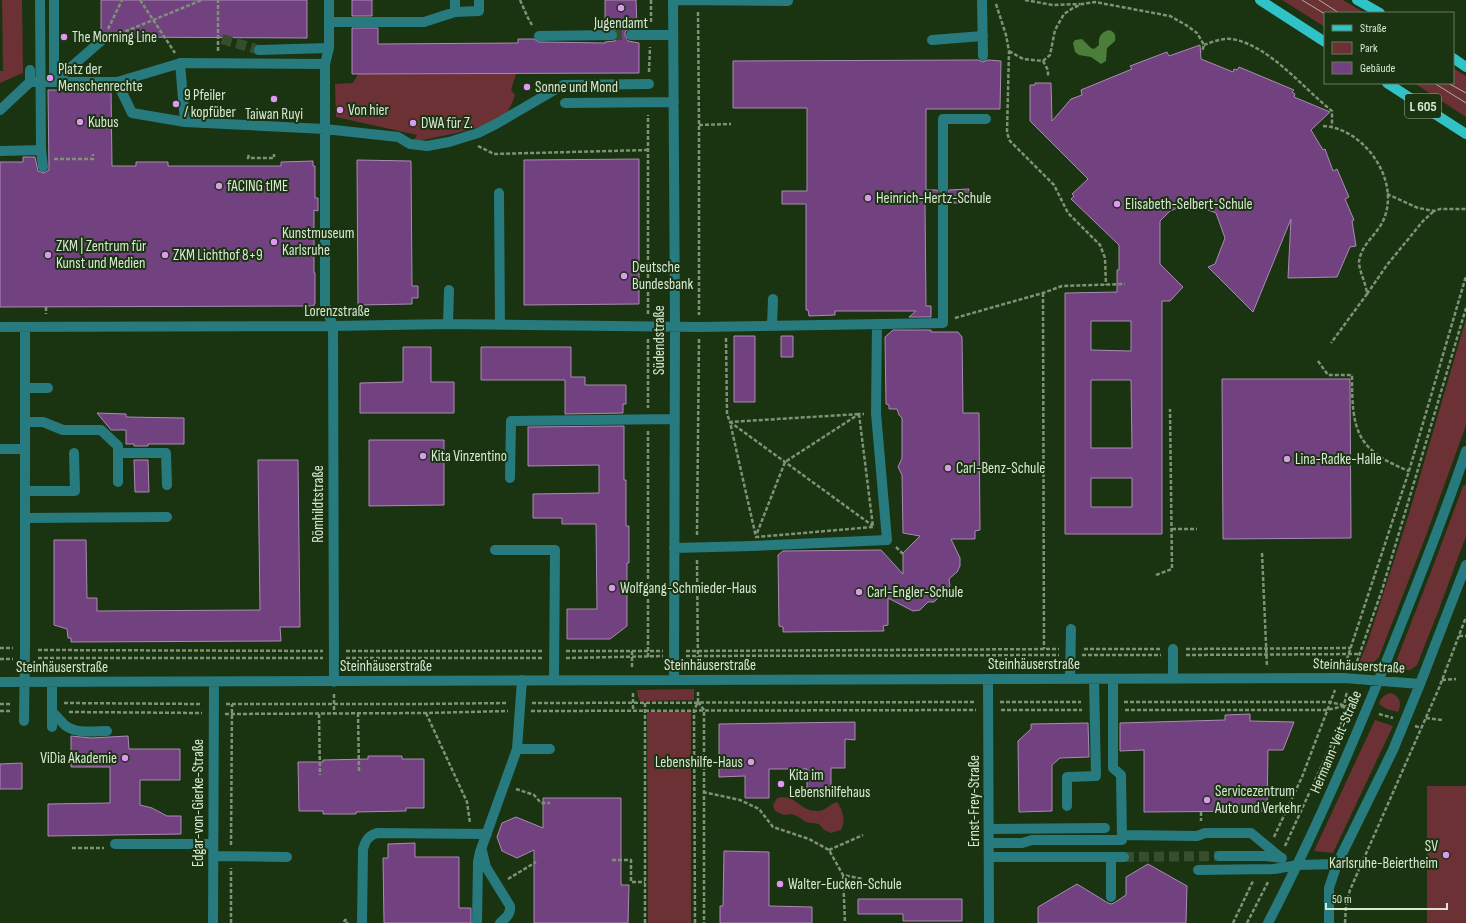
<svg xmlns="http://www.w3.org/2000/svg" width="1466" height="923" font-family="'Sofia Sans Condensed',sans-serif">
<style>
.green{fill:#6b3134}
.water{fill:#4c7e3b}
.building{fill:#724180;stroke:#aa8cb3;fill-rule:evenodd}
.lines{fill:none;stroke-linecap:round;stroke-linejoin:round}
.minor-tunnel{stroke:#364e2e;stroke-width:10;stroke-dasharray:10 5;stroke-linecap:butt}
.path{stroke:#7e9277;stroke-width:2.5;stroke-dasharray:4 2;stroke-linecap:butt}
.minor{stroke:#277a7d;stroke-width:10}
.major{stroke:#2fc3c8;stroke-width:10}
.tram{stroke:#a3b69d;stroke-width:1}
.poi-dot{fill:#de98f2;stroke:#1a3311;stroke-width:1.5}
.labels{text-anchor:middle;dominant-baseline:central;stroke-width:4;stroke-linejoin:round;paint-order:stroke}
.shield{fill:#1a3311;stroke:#9fb299;stroke-width:1}
.shield-label{font-size:14px;font-weight:bold;fill:#d8e8d3}
.poi-label{font-size:15px;fill:#d8e8d3;stroke:#1a3311;text-anchor:start}
.street-label{font-size:15px;fill:#d8e8d3;stroke:#1a3311}
</style>
<rect width="100%" height="100%" fill="#1a3311"/>
<!-- green -->
<path class="green" d="M2,0h20l1,73 -23,10v-12h3z
M1282,0h61l22,13h-40v14z
M1453,68l13,8v41l-52,-34h39z
M358,74h158l-5,16 4,5c-2,6 -4,12 -8,17 -16,17 -71,25 -94,30l4,-7 -81,-18 -1,-33 18,-1z
M1466,319v106l-39,108 -48,124c-7,7 -12,11 -22,11l11,-27 40,-124z
M1466,484v52l-28,76 -21,53c-5,5 -9,6 -15,5l-5,-5v-6l37,-95 29,-78z
M694,689v11l-54,1 -2,-4 -1,-7z
M1391,693c9,3 11,11 7,19l-12,-3 -7,-5c2,-7 5,-9 12,-11z
M647,712h44v211h-43z
M1375,720l18,6 -60,127 -19,-2z
M1427,786h39v137h-39z
M782,797c16,0 18,14 35,14 9,0 12,-7 20,-9 6,8 9,19 4,28l-10,3 -7,-3 -5,-6 -13,-2 -9,-6 -6,-2 -7,1 -9,-4 -2,-6 4,-7z"/>
<!-- water -->
<path class="water" d="M1109,30c6,2 7,5 6,11l-8,7 -1,13 -5,3 -10,-7 -12,-2 -4,-3 -2,-9 2,-3 7,-1 9,9 3,1 5,-4c-1,-8 2,-13 10,-15z"/>
<!-- building -->
<path class="building" d="M101,0h206v38l-200,-1 -3,-3h-3z
M352,0h20v16h-20z
M605,0h31l1,28 -9,1 -3,3v3l3,6 11,2v30l-287,1v-46h26v16l140,-1v-4h16l5,3 66,1v-1l10,-1 3,-6v-3l-3,-3h-10z
M1200,45l1,14 32,13 1,-3 3,1 2,-3 55,23 -2,2 3,2 -1,3 36,15 -19,18 12,20 2,-1 8,22 4,-2 12,28 -4,2 9,21 -2,1 4,25 -6,1 -13,30 -49,1 3,-59 -38,93 -45,-45 7,-3 10,-26 -9,-25 -26,-10 -20,8 -10,10v43l23,23 -13,14h-8v233h-97v-241l52,-1v-22h2v-25l-48,-46 3,-3 -2,-2 16,-15 -58,-58v-36h5v-2h16l1,38 19,-22 11,-4 -1,-5 51,-21 -2,-3 37,-14 2,4zM1091,321h40v30l-40,-1zM1091,380h40l1,68h-41zM1091,478h41v29h-41z
M978,60l5,2 5,-2 13,1 -1,48h-74v81h11l2,3 4,1 4,-1 2,-3 20,-1v14h-20l-2,-3 -4,-1 -4,1 -2,3h-12l1,103h5v11h-22l7,-6h-81v4l-26,1 -1,-6h-2v-106h-24v-13h25v-83h-74v-47z
M48,90h63l1,76h24v-4h32v4h113v-4l32,-1v5h2v32h3v13l-4,-1v63h1v31h-1v2l-314,1v-145h23v-5h12l3,14 6,2 5,-3z
M639,159v145l-115,1v-145z
M357,160l54,1 1,125h6v12h-6v6l-54,1z
M893,330h38v2h27l4,5 1,76h16l1,117 -5,1v8h-24l9,19v8l-3,6 -8,7 1,7 -16,16h-6l-8,8 -7,1 -25,-13v27l-5,1 1,5 -101,1v-5l-4,-1 -1,-71 5,-4 98,-1 22,24v-21l17,-17 -17,-3 -1,-58 -4,-8 4,-9v-40l-3,-3 -2,-6h-8v-4l-3,-1 -1,-67z
M734,336h21v66h-21z
M781,336h12v21h-12z
M403,347h28v35h23v31h-94v-30l43,-1z
M481,347h90v30h14v8h41v19h-3v9l-58,1v-34h-84z
M1222,379h128l1,159 -128,1z
M97,413l29,1v3l58,1v26h-36v2h-14v-2h-8v-14h-15z
M624,426v54h2v46h3v37h-2v63l-17,13h-43v-30h30l-1,-85h-34v-6h-29v-24l66,-1v-28l-71,1v-39z
M369,440h75v65l-75,1z
M134,460h14l1,32h-14z
M258,460h40l2,167h-20l1,14 -210,1v-4h-3l-1,-9 -13,-4v-85h32l1,58h10v13l163,-1z
M1250,714v7l44,1 -11,28h-15l-1,61 -123,1v-62l-24,1v-28l105,-3v-5z
M855,722v18l-10,-1v29h-14v28h-24v-27h-38v29h-24v-22l-26,1v-53z
M1088,723l1,34 -29,1 -8,7v46l-33,1 -1,-71 13,-12v-5z
M71,736l20,2 37,-2 1,13h51v31h-40v25l12,3 15,8h14v18l-133,2v-32l62,-1v-36h-39z
M368,756h34v3h22v49h-18v3l-50,1v2h-33v-3h-24l-1,-49h25v-2l45,-1z
M22,763v26h-22v-25z
M543,798h78v87h8l-1,38h-94v-73l-17,8 -15,-7 -5,-14 5,-14 14,-6 27,11z
M415,843v14h44v51h12v15h-87l-1,-65h5v-14z
M724,851l45,1v54l43,1v16h-92v-17h3z
M1148,864l39,22 -1,37h-148v-16l39,-23 31,19 3,1 3,-1 12,-8v-18z
M858,899h104v22h-59v-7h-45z"/>
<g class="lines">
<!-- minor-tunnel -->
<path class="minor-tunnel" d="M612,35h19
M222,39l37,11
M943,188v17
M1124,857l95,-1"/>
<!-- path -->
<path class="path" d="M140,0l35,53
M520,0l8,18 4,7
M1025,0l28,5 27,-1
M996,4l10,31 3,16 -2,82 3,8 44,44 14,28 32,32 5,13 1,27
M698,12l1,113v190
M651,22v-22
M108,29l14,-29
M114,36l88,-36
M1204,45c8,-3 18,-7 27,-6 37,5 72,49 101,72v15
M218,51v-51
M1009,51l14,8 20,2 5,9v7
M1043,61l7,-6 5,-25 9,-16 9,-6 9,-4 13,-2 75,14 16,9 11,8 7,12 -2,7
M649,72l1,-25
M699,125l32,-1
M1323,126c42,2 80,57 59,97 -7,13 -21,22 -23,39 0,9 7,21 8,32l-36,49
M478,146l16,8 154,-4
M249,155l-1,3h26v-4
M54,159h39v-5
M1387,194l31,14 16,3 6,-2h26
M1043,293l1,356
M1367,294l20,-29 36,-44 11,-10
M46,307v7
M648,314v-199
M955,318l88,-25 19,-7 63,-2
M726,338l1,76 3,8 143,104
M648,339v69
M1318,361l10,14h24c0,54 3,75 57,96
M859,414l14,113 -117,10 -26,-115z
M1172,529h25
M757,533l28,-71 74,-48h5
M697,535l2,-197
M896,547l7,7
M1262,553l5,114
M697,560l1,107
M1156,575l16,-6 -2,-160
M942,594l4,5
M1459,636h7
M0,648h13
M1084,649h77
M1186,649l165,-1
M38,650l285,1
M346,651h197
M566,651h97
M632,651v17
M686,651l373,-2
M1082,655h79
M1186,655l173,-1
M686,656l373,-1
M648,657v-226
M38,658h285
M346,658h197
M566,658l97,-2
M0,659h13
M1345,665l64,-194 57,-195
M1355,667l27,-77 84,-282
M1442,680l14,-1
M633,693v18
M334,694v20
M698,702l6,8v213
M1000,702h81
M1124,702h206l25,6
M64,703l137,1
M532,703l443,-1
M645,703v220
M0,704h11
M226,704h196l85,-1
M1001,710h81
M1125,710h202l17,-4
M0,711h12
M531,711l445,-1
M69,712l133,1
M358,713l1,58
M426,713l41,89 3,21
M225,714l201,-1 82,-2
M319,714l1,61
M1379,714l14,4
M1426,718l16,2
M1415,726l6,2
M516,789l18,6 7,8h9
M703,792l37,8 19,9 14,18 36,12 20,11 14,25 20,4
M1201,812v9
M1274,837l28,-60 33,-87
M231,845l1,-141
M1285,846l59,-129v-11l3,-15
M72,848h32
M829,850l34,-15
M612,860h19v22h14
M843,875l2,48
M508,879l28,-17
M344,922l1,-2h2v3
M231,923v-55
M695,923l-1,-213 4,-8v-10
M1233,923l20,-42
M1247,923l21,-41
M1345,923l1,-17 4,-16 89,-202 27,-71"/>
<!-- minor -->
<path class="minor" d="M40,0l1,150 2,17
M54,0v82
M329,0v48l-4,16v241l8,21 1,356
M673,0l2,327 -1,352
M673,0l115,1
M982,0l1,56
M455,1v11
M329,22h95l31,-10 24,-1v-11
M631,35h42
M539,36l73,-1
M932,40l51,-4
M259,50l70,-2
M180,63l5,59
M30,82h87l15,31 53,9 140,7 73,8 12,7 17,2 22,-4 29,-9 18,-9 67,-39 86,-1
M54,82l48,-42
M117,82l64,-19 144,1
M565,103l109,-1
M0,110l30,-28v-12
M0,151l41,-1
M943,188v-69h43
M499,193l1,132
M448,324l1,-34
M772,326l1,-27
M0,327l333,-1 115,-2 251,3 244,-4v-118
M25,388h23
M25,422h18l20,8h38l17,16v36
M0,449h25
M118,453h48l1,32
M510,478l1,-57 163,-2
M25,491h50l-1,-38
M25,518l142,-1
M674,548l78,-2 135,-6 -11,-127 1,-89
M495,550h60l-1,130
M1173,649v30
M988,679l1,244
M1070,679l1,-50
M0,682l1344,-4 76,6
M52,682v45
M52,712c5,4 9,10 14,14 11,8 28,5 41,5
M24,721l1,-72v-322
M517,749h33
M1067,806v-29l29,-1 -2,-97
M989,829l116,-1
M1122,835l75,1 8,-3h46l29,24
M989,843h33l10,-3h90l-1,-65 -8,-7v-89
M115,844h98
M482,851l4,16 24,39c1,8 -4,12 -10,17
M213,856l74,1
M1219,856h46l17,2
M989,857h122v40
M1111,857h13
M1198,870l76,-1 24,-4 39,-1
M213,923l1,-241
M362,923l1,-74c3,-9 5,-13 14,-16l110,1
M477,923l1,-61 2,-10 37,-103 5,-69
M1268,923c50,-96 92,-195 132,-296 23,-58 46,-116 66,-176
M1329,923v-35l8,-24 56,-114 27,-66 46,-119"/>
<!-- major -->
<path class="major" d="M1260,0l65,42
M1357,0l23,13
M1453,58l13,9
M1387,83l79,51"/>
<!-- tram -->
<path class="tram" d="M1302,0l23,14
M1319,0l20,13
M1434,83l32,20
M1448,83l18,10"/>
</g>
<!-- markers -->
<g class="poi-dot">
<circle cx="621" cy="8" r="4"/>
<circle cx="64" cy="37" r="4"/>
<circle cx="50" cy="78" r="4"/>
<circle cx="527" cy="87" r="4"/>
<circle cx="274" cy="99" r="4"/>
<circle cx="176" cy="104" r="4"/>
<circle cx="340" cy="110" r="4"/>
<circle cx="80" cy="122" r="4"/>
<circle cx="413" cy="123" r="4"/>
<circle cx="219" cy="186" r="4"/>
<circle cx="868" cy="198" r="4"/>
<circle cx="1117" cy="204" r="4"/>
<circle cx="274" cy="242" r="4"/>
<circle cx="48" cy="255" r="4"/>
<circle cx="165" cy="255" r="4"/>
<circle cx="624" cy="276" r="4"/>
<circle cx="423" cy="456" r="4"/>
<circle cx="1287" cy="459" r="4"/>
<circle cx="948" cy="468" r="4"/>
<circle cx="612" cy="588" r="4"/>
<circle cx="859" cy="592" r="4"/>
<circle cx="125" cy="758" r="4"/>
<circle cx="751" cy="762" r="4"/>
<circle cx="781" cy="784" r="4"/>
<circle cx="1207" cy="800" r="4"/>
<circle cx="1446" cy="855" r="4"/>
<circle cx="780" cy="884" r="4"/>
</g>
<g class="labels">
<!-- shield labels -->
<rect class="shield" x="1405" y="94" width="36" height="24" rx="3"/>
<g class="shield-label">
<text x="1423" y="106">L 605</text>
</g>
<!-- poi labels -->
<g class="poi-label">
<text x="621" y="23" text-anchor="middle">Jugendamt</text>
<text x="72" y="37">The Morning Line</text>
<text x="58" y="69">Platz der<tspan x="58" dy="17">Menschenrechte</tspan></text>
<text x="535" y="87">Sonne und Mond</text>
<text x="184" y="95">9 Pfeiler<tspan x="184" dy="17">/ kopfüber</tspan></text>
<text x="348" y="110">Von hier</text>
<text x="274" y="114" text-anchor="middle">Taiwan Ruyi</text>
<text x="88" y="122">Kubus</text>
<text x="421" y="123">DWA für Z.</text>
<text x="227" y="186">fACING tIME</text>
<text x="876" y="198">Heinrich-Hertz-Schule</text>
<text x="1125" y="204">Elisabeth-Selbert-Schule</text>
<text x="282" y="233">Kunstmuseum<tspan x="282" dy="17">Karlsruhe</tspan></text>
<text x="56" y="246">ZKM | Zentrum für<tspan x="56" dy="17">Kunst und Medien</tspan></text>
<text x="173" y="255">ZKM Lichthof 8+9</text>
<text x="632" y="267">Deutsche<tspan x="632" dy="17">Bundesbank</tspan></text>
<text x="431" y="456">Kita Vinzentino</text>
<text x="1295" y="459">Lina-Radke-Halle</text>
<text x="956" y="468">Carl-Benz-Schule</text>
<text x="620" y="588">Wolfgang-Schmieder-Haus</text>
<text x="867" y="592">Carl-Engler-Schule</text>
<text x="117" y="758" text-anchor="end">ViDia Akademie</text>
<text x="743" y="762" text-anchor="end">Lebenshilfe-Haus</text>
<text x="789" y="775">Kita im<tspan x="789" dy="17">Lebenshilfehaus</tspan></text>
<text x="1215" y="791">Servicezentrum<tspan x="1215" dy="17">Auto und Verkehr</tspan></text>
<text x="1438" y="846" text-anchor="end">SV<tspan x="1438" dy="17">Karlsruhe-Beiertheim</tspan></text>
<text x="788" y="884">Walter-Eucken-Schule</text>
</g>
<!-- street labels -->
<g class="street-label">
<text x="337" y="311">Lorenzstraße</text>
<text transform="translate(659 340) rotate(-90)">Südendstraße</text>
<text transform="translate(318 504) rotate(-90)">Römhildtstraße</text>
<text x="1034" y="664">Steinhäuserstraße</text>
<text x="710" y="665">Steinhäuserstraße</text>
<text x="386" y="666">Steinhäuserstraße</text>
<text transform="translate(1359 666) rotate(3)">Steinhäuserstraße</text>
<text x="62" y="667">Steinhäuserstraße</text>
<text transform="translate(1336 742) rotate(-67)">Hermann-Veit-Straße</text>
<text transform="translate(974 801) rotate(-90)">Ernst-Frey-Straße</text>
<text transform="translate(198 803) rotate(-90)">Edgar-von-Gierke-Straße</text>
</g>
</g>
<!-- legend -->
<rect x="1324" y="12" width="130" height="72" fill="#1a3311" stroke="#667b5f"/>
<rect x="1332" y="25" width="20" height="6" fill="#2fc3c8" stroke="#667b5f"/>
<text x="1360" y="32" font-size="12" fill="#d8e8d3">Straße</text>
<rect x="1332" y="42" width="20" height="12" fill="#6b3134" stroke="#667b5f"/>
<text x="1360" y="52" font-size="12" fill="#d8e8d3">Park</text>
<rect x="1332" y="62" width="20" height="12" fill="#724180" stroke="#667b5f"/>
<text x="1360" y="72" font-size="12" fill="#d8e8d3">Gebäude</text>
<!-- scale -->
<path d="M1326 903v6h121v-6" fill="none" stroke="#d8e8d3" stroke-width="2"/>
<text x="1332" y="903" font-size="12" fill="#d8e8d3" stroke="#1a3311" stroke-width="3" paint-order="stroke">50 m</text>
</svg>
